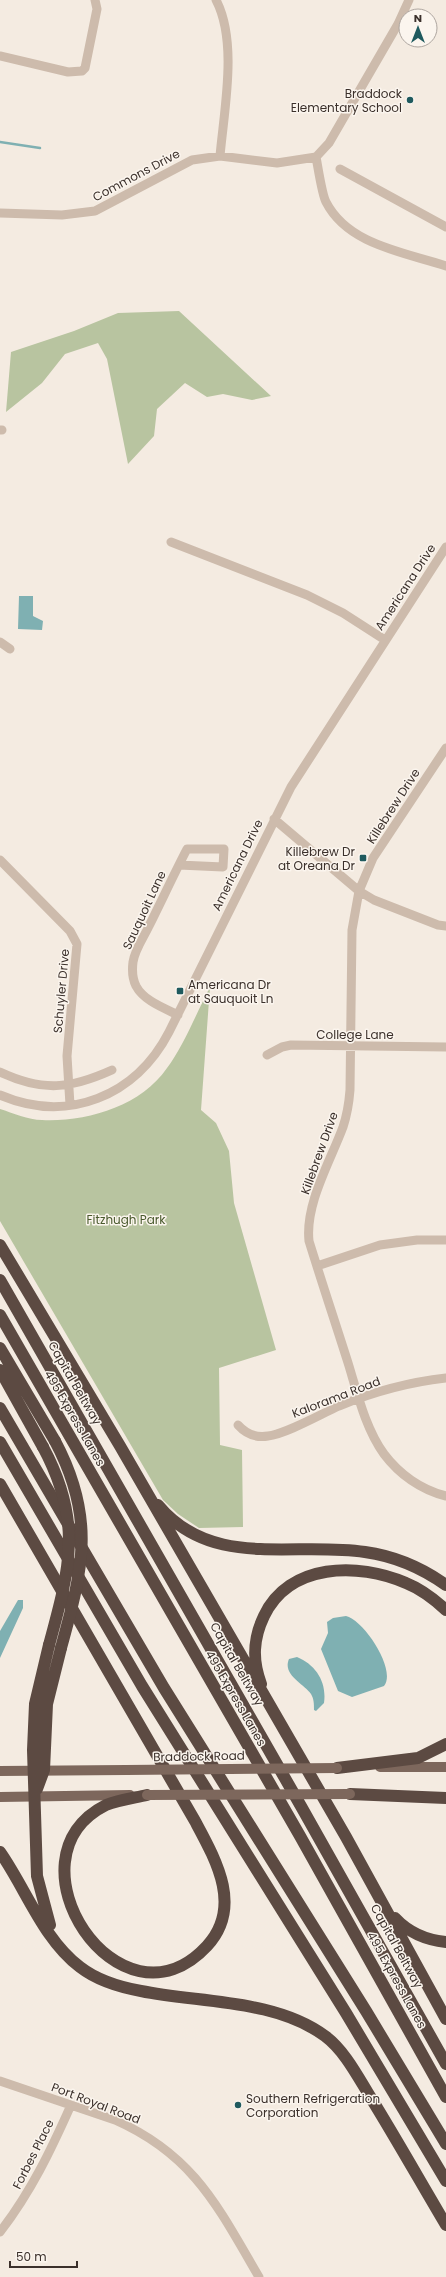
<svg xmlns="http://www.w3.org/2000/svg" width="446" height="2277" font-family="Poppins,sans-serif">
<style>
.green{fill:#b8c4a0}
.water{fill:#7fb0b2}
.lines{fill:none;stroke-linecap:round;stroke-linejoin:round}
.stream{stroke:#7fb0b2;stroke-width:2.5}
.minor{stroke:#cdbbac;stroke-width:9}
.major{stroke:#7d675c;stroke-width:10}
.highway{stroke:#5c4a42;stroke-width:12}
.major-bridge{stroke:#7d675c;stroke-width:10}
.highway-bridge{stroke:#5c4a42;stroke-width:12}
.poi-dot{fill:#1f5a5e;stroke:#fbf5ee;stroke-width:1.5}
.labels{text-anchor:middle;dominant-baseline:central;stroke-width:3;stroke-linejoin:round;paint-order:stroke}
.poi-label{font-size:12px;fill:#3b302b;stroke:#fbf5ee;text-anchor:end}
.street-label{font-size:12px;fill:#3b302b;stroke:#fbf5ee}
.park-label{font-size:12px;fill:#4a5a2e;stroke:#fbf5ee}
</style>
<rect width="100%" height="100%" fill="#f4ebe1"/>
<!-- green -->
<path class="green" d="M179,311l92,85 -19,4 -29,-6 -16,3 -22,-14 -28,26 -3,27 -26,28 -21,-105 -9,-16 -33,11 -23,29 -36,29 5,-60 63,-21 44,-18z
M210,987l-9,123 15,13 13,28 5,52 42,147 -57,18 1,77 22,5 1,77 -44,1 -21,-14 -15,-14 -163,-279v-112c13,4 28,11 42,11 44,2 98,-13 125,-52 16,-21 30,-56 43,-81z"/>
<!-- water -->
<path class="water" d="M19,596h14v20l10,5 -1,9 -24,-1z
M18,1600h5v8l-23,50v-27z
M346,1616c18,4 51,54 38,70l-32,11 -14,-6 -17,-42 7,-16 -1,-11 6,-4z
M297,1657c19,8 30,25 27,46l-8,8 -2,-1c0,-6 0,-11 -3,-16 -7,-10 -29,-19 -22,-35z"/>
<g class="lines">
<!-- stream -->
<path class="stream" d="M0,142l40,6"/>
<!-- minor -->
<path class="minor" d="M216,0c22,42 8,110 4,156
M0,56l68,16 14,-1 3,-3 12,-59 -2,-9
M316,157c2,10 6,38 10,45 22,43 78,50 120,64
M340,169l106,58
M0,213l62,2 33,-4 97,-51 28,-4 57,7 39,-6 13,-14 69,-119 11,-24
M0,430h2
M171,542l136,53 36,18 42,27
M0,642l10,7
M446,748l-73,110 -14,33 -7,39 -2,160c-1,13 -3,25 -7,37 -13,35 -38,77 -34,114 13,42 27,84 40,125 9,30 17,63 35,88 15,20 37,36 62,42
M274,819l85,72 15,9 64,25 8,1
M0,860l70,71 7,13 -10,112 3,49
M178,1015c-14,-7 -34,-14 -42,-29 -4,-8 -4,-16 -3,-24 2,-13 11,-25 16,-36 13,-26 25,-52 38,-77h37l-1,18 -44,-2
M267,1055l15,-8 9,-2 155,2
M0,1072c43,20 70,17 112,-2
M0,1095c68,29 136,1 169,-63l122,-245 155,-240
M317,1266l63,-21 37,-5h29
M238,1425c8,9 18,13 30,11 18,-2 53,-22 71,-30 34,-14 71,-24 107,-28
M0,2081l115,39c79,35 103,87 144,157
M0,2232c31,-40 51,-82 71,-127"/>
<!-- major -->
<path class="major" d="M380,1767h66
M0,1771l126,-1
M0,1797l130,-2"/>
<!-- highway -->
<path class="highway" d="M0,1245l120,201 226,391 100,182
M0,1280l302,528 144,256
M0,1315l300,521 146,261
M0,1348l55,93
M0,1370l43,77
M0,1408l164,280 202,323 80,133
M0,1442l142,244 204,327 100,168
M0,1484l195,337c21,39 48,86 12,125 -87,94 -207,-88 -101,-141 13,-5 28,-7 41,-10
M158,1505c54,65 135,36 207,47 29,4 57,16 81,33
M49,1645l-14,59 -2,46 4,126 13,49
M261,1684c-9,-24 -8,-45 3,-68 25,-53 94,-54 142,-33 15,6 28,16 40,27
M337,1768l81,-10 28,-14
M37,1789l7,-19 3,-66 14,-56
M350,1794l96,4
M0,1852c26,37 43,87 80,115 18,14 39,20 61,24 59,12 134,8 184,45 20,15 33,41 46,62 26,42 50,85 75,127
M395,1918c14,15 31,22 51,24"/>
<!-- major-bridge -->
<path class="major-bridge" d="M126,1770l211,-2
M147,1795l203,-1"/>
<!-- highway-bridge -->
<path class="highway-bridge" d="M55,1441c41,77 28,127 6,207
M43,1447c40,74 27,121 6,198"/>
</g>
<!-- markers -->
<g class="poi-dot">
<circle cx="410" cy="100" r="4"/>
<rect x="359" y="854" width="8" height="8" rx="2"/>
<rect x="176" y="987" width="8" height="8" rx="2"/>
<circle cx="238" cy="2105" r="4"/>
</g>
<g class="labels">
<!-- poi labels -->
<g class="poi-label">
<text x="402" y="93">Braddock<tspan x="402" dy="14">Elementary School</tspan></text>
<text x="355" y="851">Killebrew Dr<tspan x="355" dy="14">at Oreana Dr</tspan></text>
<text x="188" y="984" text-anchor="start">Americana Dr<tspan x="188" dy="14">at Sauquoit Ln</tspan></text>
<text x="246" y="2098" text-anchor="start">Southern Refrigeration<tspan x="246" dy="14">Corporation</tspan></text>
</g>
<!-- street labels -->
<g class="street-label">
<text transform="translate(136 175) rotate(-28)">Commons Drive</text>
<text transform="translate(405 587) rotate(-57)">Americana Drive</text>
<text transform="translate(393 806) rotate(-57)">Killebrew Drive</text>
<text transform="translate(237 865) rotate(-64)">Americana Drive</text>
<text transform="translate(144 910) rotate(-65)">Sauquoit Lane</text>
<text transform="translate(61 991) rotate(-85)">Schuyler Drive</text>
<text x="355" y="1034">College Lane</text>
<text transform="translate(319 1153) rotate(-70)">Killebrew Drive</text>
<text transform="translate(75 1383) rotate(60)">Capital Beltway</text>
<text transform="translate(336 1397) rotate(-21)">Kalorama Road</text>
<text transform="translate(75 1418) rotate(60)">495 Express Lanes</text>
<text transform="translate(237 1664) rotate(60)">Capital Beltway</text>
<text transform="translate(236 1698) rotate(60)">495 Express Lanes</text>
<text transform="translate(199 1756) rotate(-1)">Braddock Road</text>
<text transform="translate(397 1946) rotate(61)">Capital Beltway</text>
<text transform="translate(397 1980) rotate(61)">495 Express Lanes</text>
<text transform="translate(96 2103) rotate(21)">Port Royal Road</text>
<text transform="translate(33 2154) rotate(-63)">Forbes Place</text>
</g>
<!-- park labels -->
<g class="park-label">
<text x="126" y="1219">Fitzhugh Park</text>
</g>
</g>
<!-- north arrow -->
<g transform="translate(418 28)"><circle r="19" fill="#fbf5ee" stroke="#aea6a0"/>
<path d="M0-3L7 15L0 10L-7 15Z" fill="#1f5a5e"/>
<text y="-6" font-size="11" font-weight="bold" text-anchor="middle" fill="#3b302b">N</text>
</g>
<!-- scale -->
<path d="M10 2261v6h67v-6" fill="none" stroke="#3b302b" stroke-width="2"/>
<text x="16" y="2261" font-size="12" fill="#3b302b" stroke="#fbf5ee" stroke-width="3" paint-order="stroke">50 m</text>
</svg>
